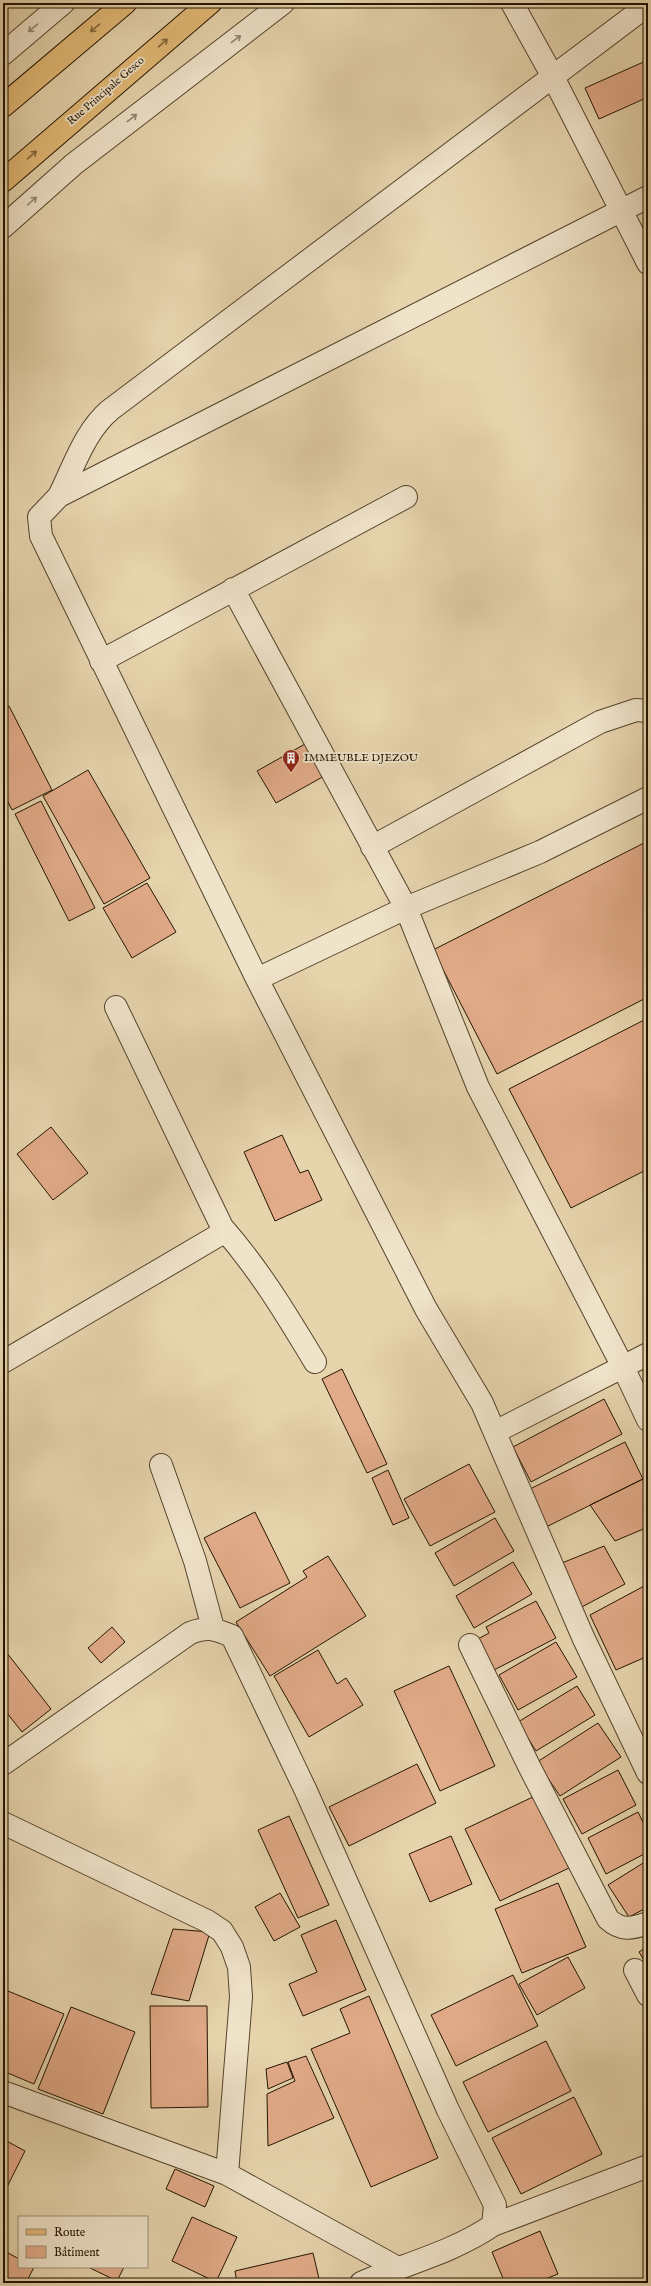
<svg xmlns="http://www.w3.org/2000/svg" width="651" height="2286" font-family="'IM FELL English',serif">
<style>
.building{fill:#e2ab89;stroke:#231400}
.lines{fill:none;stroke-linecap:round;stroke-linejoin:round}
.minor-casing{stroke:#54442b;stroke-width:24}
.major-casing{stroke:#231400;stroke-width:24}
.minor{stroke:#efe3ca;stroke-width:22}
.major{stroke:#e3ba76;stroke-width:22}
.oneway{stroke:#93866f}
.oneway2{stroke:#83673b}
.labels{text-anchor:middle;dominant-baseline:central;stroke-width:3.5;stroke-linejoin:round;paint-order:stroke}
.street-label{font-size:11px;fill:#231400;stroke:#efe3ca}
.poi-label{font-size:11px;fill:#231400;stroke:#efe3ca;text-anchor:start}
</style>
<rect width="100%" height="100%" fill="#e6d4ad"/>
<filter id="stains"><feTurbulence type="fractalNoise" baseFrequency=".005" numOctaves="4"/><feColorMatrix values="0 0 0 0 .2 0 0 0 0 .09 0 0 0 0 .02 0 0 0 .5 -.17"/></filter>
<radialGradient id="worn" r=".72"><stop offset=".6" stop-color="#630" stop-opacity="0"/><stop offset="1" stop-color="#630" stop-opacity=".3"/></radialGradient>
<!-- building -->
<path class="building" d="M648,60v42l-2,-4 -47,21 -14,-31z
M9,706l43,84 -40,20 -9,-18v-83z
M305,744l21,31 -50,28 -19,-32z
M88,770l62,108 -46,26 -61,-108z
M41,801l54,107 -26,13 -54,-107z
M648,841v156l-151,77 -64,-124z
M147,883l29,49 -44,26 -29,-50z
M648,1018v151l-77,39 -62,-119z
M51,1127l37,46 -35,27 -36,-46z
M282,1135l18,38 8,-3 14,30 -47,21 -31,-69z
M342,1369l45,95 -20,9 -45,-94z
M648,1369v13l-5,-11z
M604,1399l18,35 -91,48 -18,-35z
M625,1442l18,37 -99,49 -18,-37z
M469,1464l26,48 -65,34 -26,-47z
M388,1470l21,48 -16,7 -21,-47z
M643,1479l5,10v38l-33,14 -25,-36z
M255,1512l35,71 -50,25 -36,-70z
M495,1518l19,33 -60,35 -19,-33z
M604,1546l21,38 -47,25 -21,-44z
M328,1556l38,60 -96,60 -34,-54 71,-45 -4,-6z
M513,1562l19,32 -58,34 -18,-32z
M648,1584v72l-32,14 -26,-55z
M536,1601l20,37 -62,32 -16,-31 11,-6 -3,-6z
M112,1627l13,15 -24,21 -13,-15z
M556,1642l21,35 -59,33 -19,-35z
M3,1648l48,61 -29,23 -19,-24z
M318,1650l19,34 9,-6 17,27 -54,32 -35,-61z
M449,1666l46,100 -55,25 -46,-100z
M577,1686l18,29 -59,36 -18,-29z
M598,1723l23,34 -61,39 -23,-34z
M648,1729v13l-5,-10z
M417,1764l19,39 -87,43 -20,-39z
M618,1770l18,35 -54,29 -19,-35z
M535,1796l34,72 -69,33 -35,-72z
M638,1812l10,20v20l-42,22 -18,-36z
M289,1816l40,89 -31,13 -40,-88z
M451,1836l21,48 -42,18 -21,-48z
M648,1860v47l-19,10 -21,-32z
M558,1883l28,64 -64,26 -27,-64z
M280,1893l20,34 -26,14 -19,-34z
M336,1920l30,70 -63,26 -14,-32 28,-12 -16,-37z
M173,1929l37,3 -21,69 -38,-7z
M648,1946v21l-9,-15z
M568,1957l17,31 -48,27 -18,-31z
M513,1975l25,51 -82,40 -25,-51z
M3,1989l61,25 -30,70 -31,-13z
M369,1996l69,162 -67,29 -60,-138 39,-16 -10,-24z
M150,2006h57l1,101 -57,1z
M71,2007l64,25 -32,82 -65,-25z
M546,2041l25,50 -83,41 -25,-50z
M306,2056l28,62 -66,28 -1,-52 28,-13 -7,-19z
M287,2062l6,16 -25,11 -2,-20z
M574,2097l28,57 -81,40 -29,-56z
M3,2139l22,12 -22,44z
M175,2169l39,17 -9,21 -39,-18z
M192,2217l45,20 -21,45 -44,-21z
M540,2231l18,43 -23,9h-30l-13,-31z
M3,2250l16,9v8h15l-8,16h-23z
M313,2253l7,30h-83l-2,-12z
M88,2267h36l-7,14z"/>
<g class="lines">
<!-- minor casing -->
<g class="minor-casing">
<path id="minor" d="M512,3l41,74 95,186
M3,54l60,-51
M648,197l-589,299 -20,21 2,19 216,443 169,330 56,94 101,234 65,136
M3,227l71,-63 209,-161
M59,496c15,-30 26,-65 51,-86l538,-405
M233,589l173,319 72,179 145,280 25,53
M101,661l305,-164
M372,847l228,-125 36,-12 12,1
M257,979l149,-71 134,-56 108,-54
M222,1227c37,42 64,87 93,135
M3,1362l216,-127 3,-8 -106,-220
M495,1432l153,-78
M161,1465l34,96 18,67
M470,1645l60,123 78,151c13,12 24,10 40,4
M3,1764l187,-131c19,-7 24,-4 42,3l74,155 142,319 47,95 -2,20c-39,27 -88,39 -132,58
M3,1823l204,98 15,10 10,16 7,20 2,30 -14,177
M635,1970l13,25
M3,2092l224,82 169,93
M493,2225l155,-59"/>
</g>
<!-- major casing -->
<g class="major-casing">
<path id="major" d="M3,106l122,-103
M3,181l207,-178"/>
</g>
<!-- minor -->
<use href="#minor" class="minor"/>
<!-- major -->
<use href="#major" class="major"/>
</g>
<!-- one-way arrows -->
<defs><path id="oneway-shaft" d="M-6 0H5M1.5-3L5.5 0L1.5 3" fill="none" stroke-width="1.6" stroke-linecap="round" stroke-linejoin="round"/></defs>
<g class="oneway">
<use href="#oneway-shaft" transform="translate(33 28) rotate(140)"/>
<use href="#oneway-shaft" transform="translate(236 39) rotate(-37)"/>
<use href="#oneway-shaft" transform="translate(132 118) rotate(-38)"/>
<use href="#oneway-shaft" transform="translate(32 201) rotate(-42)"/>
</g>
<g class="oneway2">
<use href="#oneway-shaft" transform="translate(95 28) rotate(140)"/>
<use href="#oneway-shaft" transform="translate(163 43) rotate(-41)"/>
<use href="#oneway-shaft" transform="translate(32 155) rotate(-41)"/>
</g>
<!-- icons -->
<defs>
<g id="building-pin" transform="scale(0.9)"><path d="M0 17L-7.5 6A9.5 9.5 0 1 1 7.5 6Z" fill="#8f2418" stroke="#efe3ca"/><path d="M-4-6H4V6H1V3H-1V6H-4ZM-2.5-4.3h1.7v1.8h-1.7ZM.8-4.3h1.7v1.8H.8ZM-2.5-1h1.7V.8h-1.7ZM.8-1h1.7V.8H.8Z" fill="#fff"/></g>
</defs>
<g fill-rule="evenodd">
<use href="#building-pin" x="291" y="758"/>
</g>
<g class="labels">
<!-- street labels -->
<g class="street-label">
<text transform="translate(106 91) rotate(-41)">Rue Principale Gesco</text>
</g>
<!-- poi labels -->
<g class="poi-label">
<text x="304" y="758">IMMEUBLE DJEZOU</text>
</g>
</g>
<!-- margin -->
<rect width="651" height="2286" fill="none" stroke="#e6d4ad" stroke-width="16"/>
<rect x="4" y="4" width="643" height="2278" fill="none" stroke="#231400" stroke-width="2"/>
<rect x="8" y="8" width="635" height="2270" fill="none" stroke="#231400"/>
<!-- legend -->
<rect x="18" y="2216" width="130" height="52" fill="#efe3ca" stroke="#9d9079"/>
<rect x="26" y="2229" width="20" height="6" fill="#e3ba76" stroke="#9d9079"/>
<text x="54" y="2236" font-size="12" fill="#231400">Route</text>
<rect x="26" y="2246" width="20" height="12" fill="#e2ab89" stroke="#9d9079"/>
<text x="54" y="2256" font-size="12" fill="#231400">Bâtiment</text>
<rect width="100%" height="100%" filter="url(#stains)"/>
<rect width="100%" height="100%" fill="url(#worn)"/>
</svg>
